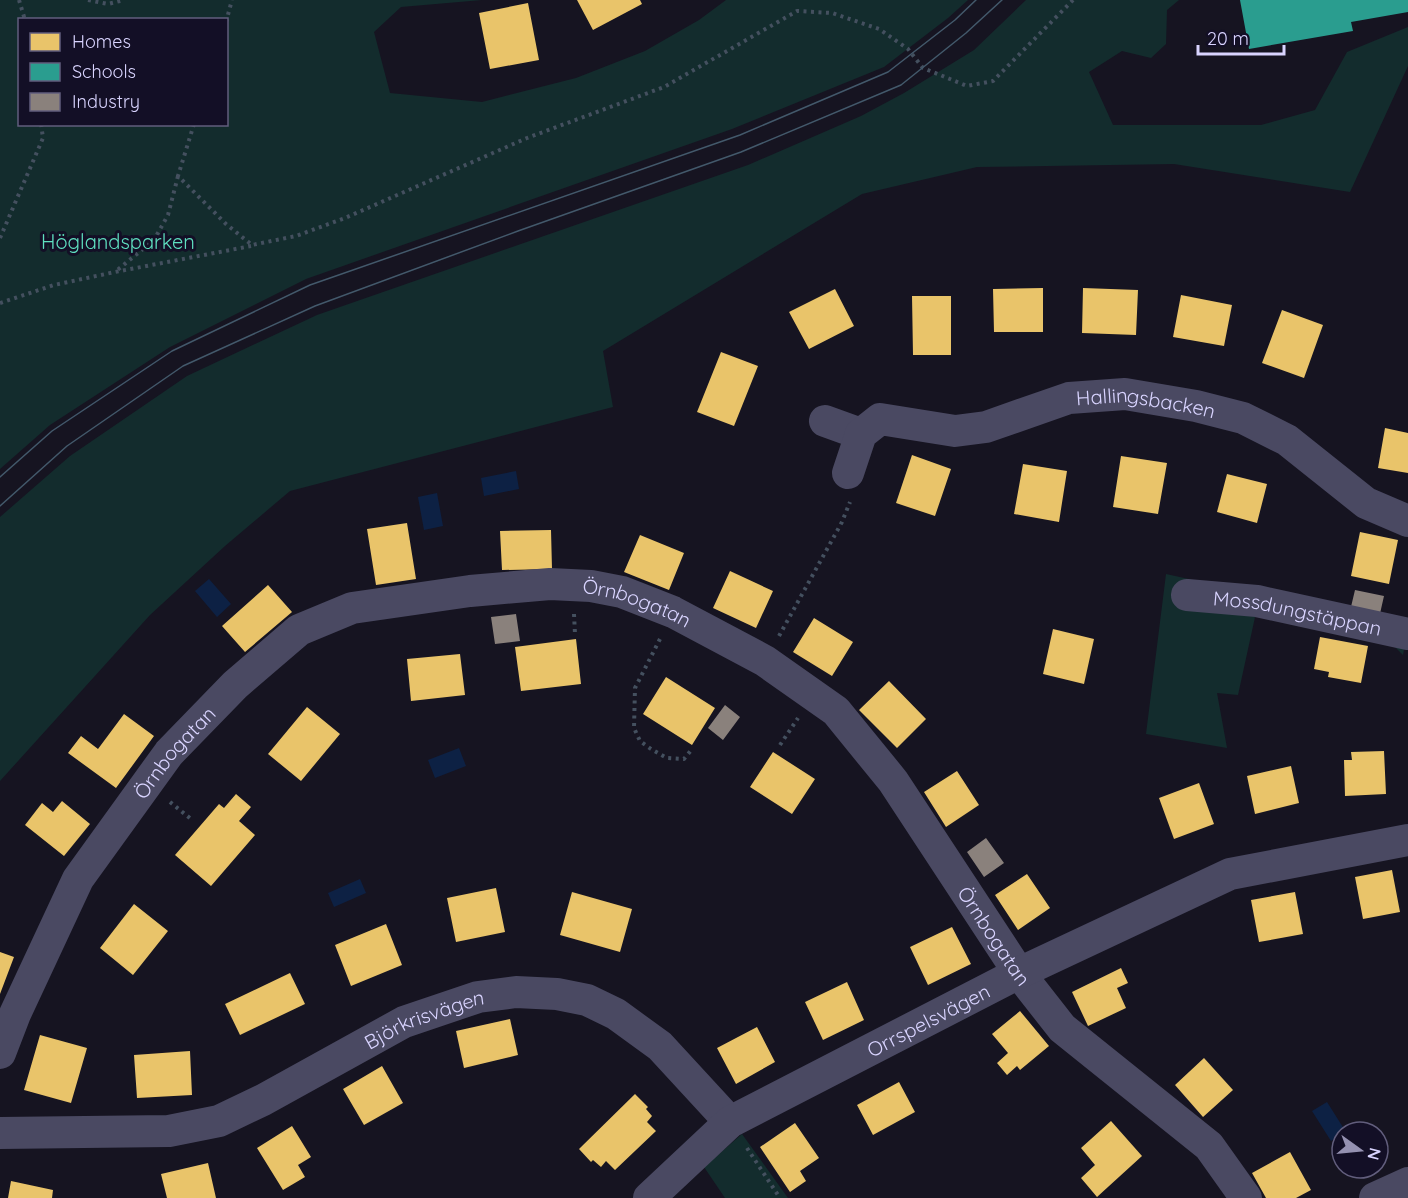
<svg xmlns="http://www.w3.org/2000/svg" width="1408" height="1198" font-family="Quicksand,sans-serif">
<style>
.green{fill:#132c2d;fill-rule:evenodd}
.water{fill:#0d2144}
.homes{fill:#e9c46a}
.schools{fill:#2a9d8f}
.industry{fill:#8a817c}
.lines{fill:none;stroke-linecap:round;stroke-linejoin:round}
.path{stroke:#44505f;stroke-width:4;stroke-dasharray:3 4.5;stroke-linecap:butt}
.street{stroke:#4a4962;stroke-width:32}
.tram{stroke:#43596b;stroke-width:1.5}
.labels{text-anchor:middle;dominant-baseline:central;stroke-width:6;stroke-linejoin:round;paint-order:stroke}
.park-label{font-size:20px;fill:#5fe0c0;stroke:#130f26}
.street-label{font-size:20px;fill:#d9d4ff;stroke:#130f26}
</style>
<rect width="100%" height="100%" fill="#161421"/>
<!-- green -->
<path class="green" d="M0,0h482l-81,7 -27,25 16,61 92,9 94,-24 69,-27 54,-31 27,-20h242l-20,18 -64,49 -152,62 -426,150 -136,68 -120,78 -50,44zM20,20h206v104h-206z
M1026,0h153l-12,10 -1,34 -15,14 -29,-7 -33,21 24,53h148l54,-15 32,-58 61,-25v39l-58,126 -176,-28 -197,3 -115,27 -259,157 10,56 -323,84 -65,55 -75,69 -150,166v-264l70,-61 117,-80 130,-61 431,-150 113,-49 43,-23 70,-43z
M1166,574l242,53 -5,28 -22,-22 -124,-25 -19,87 -21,-2 10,55 -81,-14z
M742,1134l46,64h-63l-21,-31z"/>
<!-- water -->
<path class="water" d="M516,471l3,18 -35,7 -3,-18z
M437,493l6,33 -19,4 -6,-33z
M209,579l22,25 -14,13 -22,-26z
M459,748l7,18 -31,12 -7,-18z
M360,879l6,14 -32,14 -6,-14z
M1327,1102l19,30 -15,9 -19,-30z"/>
<!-- homes -->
<path class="homes" d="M577,0h63l2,4 -49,26z
M528,3l11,57 -49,9 -11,-56z
M1043,288v44h-49l-1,-43z
M1083,288l55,2 -2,45 -54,-2z
M835,289l19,37 -45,23 -20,-37z
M1181,295l51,10 -8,41 -51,-9z
M912,296h39v59h-38z
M1282,310l41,15 -19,53 -42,-15z
M721,352l37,14 -24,60 -37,-14z
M1385,428l23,5v40l-30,-5z
M912,455l39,14 -16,47 -39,-13z
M1121,456l46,7 -9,51 -45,-7z
M1023,464l44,7 -8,51 -45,-8z
M1227,474l40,10 -10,39 -40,-11z
M407,523l9,56 -40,6 -9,-56z
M551,530l1,39 -50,1 -2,-39z
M1360,532l38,8 -9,44 -38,-8z
M640,535l44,18 -15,37 -45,-18z
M730,571l43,20 -17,37 -43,-20z
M268,585l24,27 -47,40 -23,-26z
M814,618l39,24 -21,34 -39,-24z
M1053,629l41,10 -10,45 -41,-10z
M1320,637l48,9 -7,37 -33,-6 1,-5 -15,-3z
M576,639l5,45 -60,7 -6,-44z
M460,654l5,41 -54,6 -4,-42z
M666,677l49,31 -23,37 -49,-31z
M889,681l37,38 -29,29 -38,-38z
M307,707l33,27 -39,47 -33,-27z
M124,714l30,22 -38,52 -48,-35 13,-17 17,13z
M1384,751l2,43 -41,2 -1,-36h8l-1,-8z
M773,752l42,27 -23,35 -42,-27z
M1291,766l8,37 -44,11 -8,-38z
M957,771l22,34 -33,22 -22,-35z
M1199,783l15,41 -40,15 -15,-41z
M236,794l15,13 -12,14 16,14 -44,51 -36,-31 44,-51 5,4z
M62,801l28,23 -26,32 -39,-31 17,-22 11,9z
M1392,870l8,42 -37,7 -8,-42z
M1027,874l23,34 -32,22 -23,-35z
M496,888l9,44 -49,10 -9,-44z
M572,892l60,17 -12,43 -60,-17z
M1295,892l8,42 -44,8 -8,-42z
M134,904l34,27 -35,44 -33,-27z
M386,924l16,41 -51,21 -16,-41z
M952,927l19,37 -43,21 -18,-38z
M0,952l14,5 -14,37z
M1121,968l7,15 -11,5 9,20 -38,18 -16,-34z
M290,973l15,31 -65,31 -15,-31z
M847,982l17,38 -41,20 -18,-38z
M1020,1011l29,35 -29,24 -3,-4 -10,9 -10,-12 11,-10 -16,-19z
M510,1019l8,36 -54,13 -8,-37z
M757,1027l18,35 -39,22 -19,-36z
M40,1035l47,13 -16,55 -47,-13z
M190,1051l2,44 -55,3 -3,-43z
M1204,1058l29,32 -30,27 -28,-32z
M382,1066l21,37 -39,22 -21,-36z
M899,1082l16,30 -42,23 -16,-30z
M635,1094l13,13 -2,2 6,7 -5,6 9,9 -41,39 -9,-9 -5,6 -8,-7 -2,2 -12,-13z
M1111,1121l31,35 -45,41 -16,-19 14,-13 -14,-17z
M795,1123l24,35 -19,13 6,10 -16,11 -30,-45z
M292,1126l19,31 -13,8 7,12 -22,13 -26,-42z
M1290,1152l21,38 -15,8h-30l-14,-25z
M208,1163l8,35h-49l-6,-24z
M11,1181l42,9 -1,8h-44z"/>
<!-- schools -->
<path class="schools" d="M1240,0h168v12l-57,10 2,9 -104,18z"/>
<!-- industry -->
<path class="industry" d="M1355,590l29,6 -5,22 -29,-7z
M516,614l4,27 -25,3 -4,-27z
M725,705l15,12 -17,23 -15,-12z
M986,838l18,25 -20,14 -17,-25z"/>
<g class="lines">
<!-- path -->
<path class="path" d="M19,0l6,20
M88,0l20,4 16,-4
M226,22l6,-22
M194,124l-16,52 48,48 26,21 44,-9 49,-18 182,-80 137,-51 133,-76 35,2 47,16 29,20 15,19 44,18 26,-5 80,-81
M178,176l-10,39 -14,25 -39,32 136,-26
M0,238l43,-100 -2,-14
M0,303l54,-18 61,-13
M574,614l1,20
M779,636l63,-114 8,-20
M660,639l-25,49 -1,40 6,13 11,8 16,9 17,1 9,-11
M780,745l18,-27
M170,802l21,17
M747,1148l33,50"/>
<!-- street -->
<g class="street">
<path d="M825,421l36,13"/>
<path id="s1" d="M848,473l13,-39 19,-15 75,12 31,-4 83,-29 56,-4 71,12 47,12 44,22 79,63 42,18"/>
<path id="s2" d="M1187,595l70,6 151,33"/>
<path id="s3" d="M0,1053l15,-39 63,-135 91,-126 66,-68 64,-55 53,-22 118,-17 80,-7 41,2 31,6 51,20 92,49 71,50 57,70 126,192 43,55 147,118 37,52"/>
<path id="s4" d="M0,1133l169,-2 50,-10 44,-21 141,-78 74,-25 38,-5 41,2 30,6 29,14 44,32 70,76"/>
<path id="s5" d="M649,1198l81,-76 289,-149 211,-99 178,-34"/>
<path d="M1375,1198l33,-15"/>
</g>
<!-- tram -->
<path class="tram" d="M0,477l52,-46 120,-80 138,-66 430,-150 148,-63 67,-52 21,-20
M0,506l67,-60 116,-80 132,-60 203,-75 223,-79 160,-67 65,-52 36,-33"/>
</g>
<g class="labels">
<!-- park labels -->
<g class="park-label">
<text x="118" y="241">Höglandsparken</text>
</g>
<!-- street labels -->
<g class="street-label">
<text stroke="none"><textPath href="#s1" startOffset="338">Hallingsbacken</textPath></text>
<text stroke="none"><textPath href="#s3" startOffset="872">Örnbogatan</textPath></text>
<text stroke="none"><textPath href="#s2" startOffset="112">Mossdungstäppan</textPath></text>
<text stroke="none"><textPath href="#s3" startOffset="350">Örnbogatan</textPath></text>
<text stroke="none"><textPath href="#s3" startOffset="1376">Örnbogatan</textPath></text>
<text stroke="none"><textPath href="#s5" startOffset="334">Orrspelsvägen</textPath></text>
<text stroke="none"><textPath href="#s4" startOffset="450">Björkrisvägen</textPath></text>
</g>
</g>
<!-- legend -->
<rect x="18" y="18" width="210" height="108" fill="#130f26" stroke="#625e7d" stroke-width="1.5"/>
<rect x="30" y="33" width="30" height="18" fill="#e9c46a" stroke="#625e7d" stroke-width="1.5"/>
<text x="72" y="48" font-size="18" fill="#d9d4ff">Homes</text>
<rect x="30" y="63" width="30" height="18" fill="#2a9d8f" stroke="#625e7d" stroke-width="1.5"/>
<text x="72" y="78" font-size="18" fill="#d9d4ff">Schools</text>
<rect x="30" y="93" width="30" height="18" fill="#8a817c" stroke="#625e7d" stroke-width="1.5"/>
<text x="72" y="108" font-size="18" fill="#d9d4ff">Industry</text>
<!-- north arrow -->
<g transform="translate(1360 1150) rotate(105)"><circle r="28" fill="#130f26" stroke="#625e7d" stroke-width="1.5"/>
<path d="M0-4.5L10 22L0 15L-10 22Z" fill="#9591b1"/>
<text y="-9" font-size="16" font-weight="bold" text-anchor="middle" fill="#d9d4ff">N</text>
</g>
<!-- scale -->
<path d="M1198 45v9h86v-9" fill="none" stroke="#d9d4ff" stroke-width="3"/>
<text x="1207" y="45" font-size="18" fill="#d9d4ff" stroke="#130f26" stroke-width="4.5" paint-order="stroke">20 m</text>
</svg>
